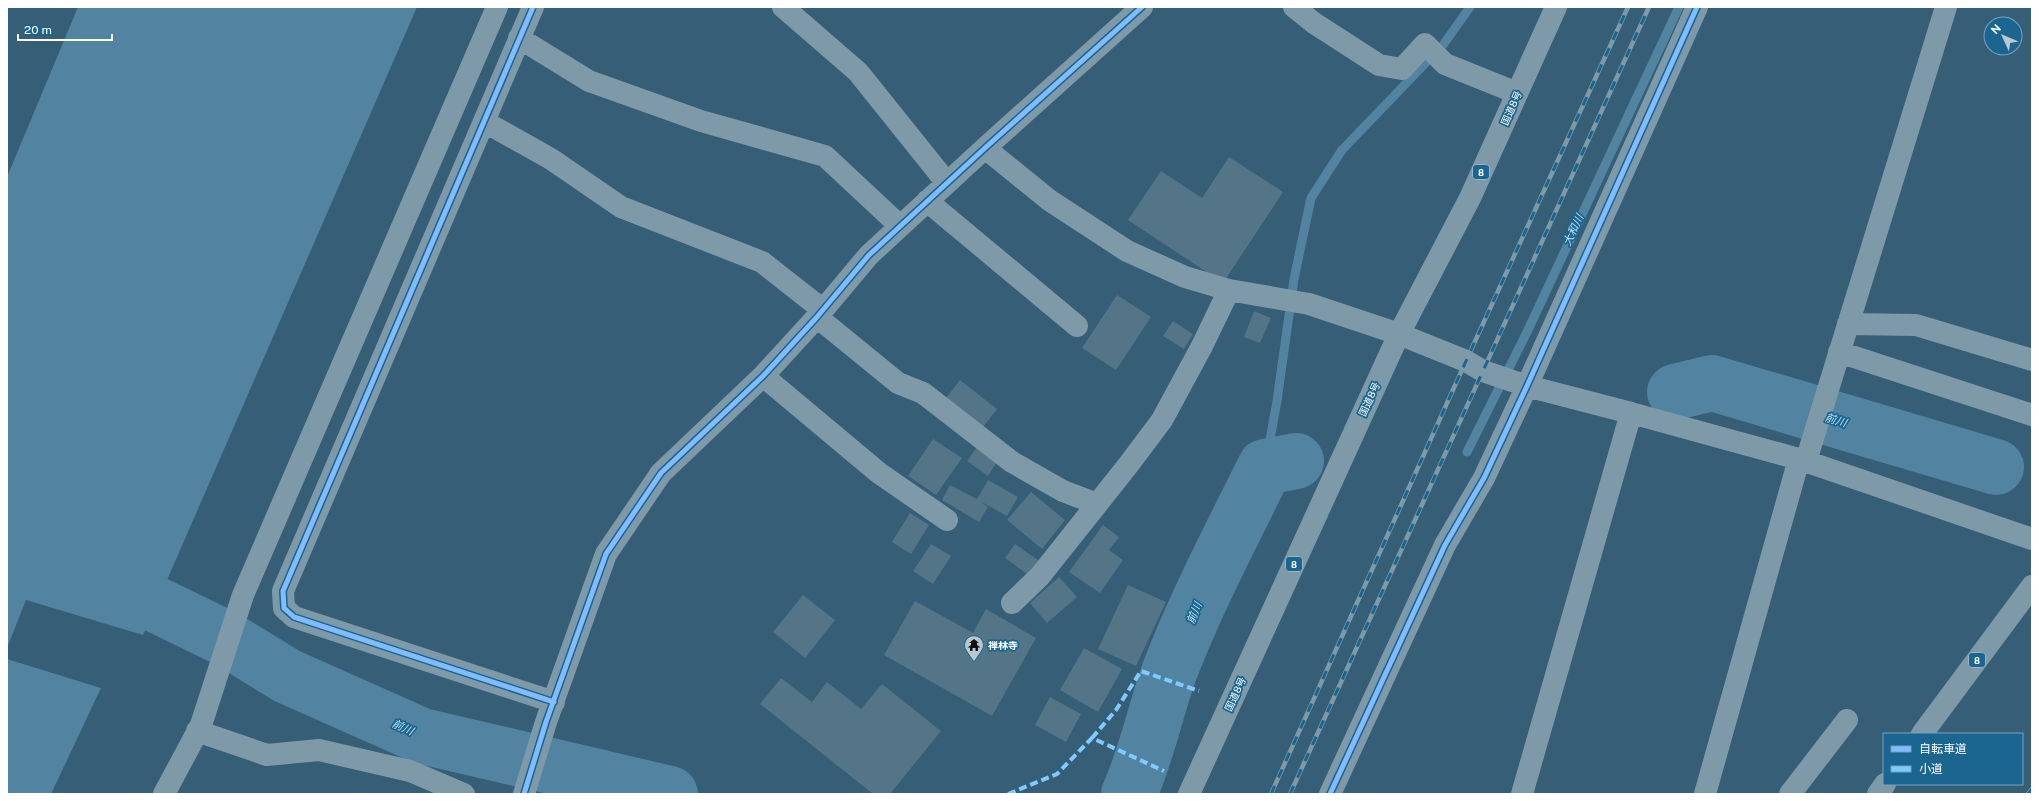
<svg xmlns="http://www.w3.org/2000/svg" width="2039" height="801" font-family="'Public Sans','Noto Sans JP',sans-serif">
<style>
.water{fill:#5283a1}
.pier{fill:#365e76}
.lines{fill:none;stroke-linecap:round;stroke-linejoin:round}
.stream{stroke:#5283a1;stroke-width:9}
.river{stroke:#5283a1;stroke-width:56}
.building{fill:#547487}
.minor{stroke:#7e9aa9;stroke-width:22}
.highway{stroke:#7e9aa9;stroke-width:22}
.rail-casing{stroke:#7e9aa9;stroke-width:4.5}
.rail{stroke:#1b6591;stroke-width:3;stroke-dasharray:9;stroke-linecap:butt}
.quiet{stroke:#80caff;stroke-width:4;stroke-dasharray:8 4;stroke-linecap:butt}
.cycleway-casing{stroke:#1b6591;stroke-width:8}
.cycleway{stroke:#80bcff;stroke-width:5}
.labels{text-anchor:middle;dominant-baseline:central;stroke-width:3.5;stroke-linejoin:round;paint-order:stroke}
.shield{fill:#1b6591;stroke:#bbd1de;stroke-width:1}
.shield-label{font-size:9px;font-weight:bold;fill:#fff}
.street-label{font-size:10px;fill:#fff;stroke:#1b6591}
.poi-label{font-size:10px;font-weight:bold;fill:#fff;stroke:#1b6591;text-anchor:start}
.water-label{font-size:11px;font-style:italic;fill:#bbe1f6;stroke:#1b6591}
</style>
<rect width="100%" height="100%" fill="#365e76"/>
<!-- water -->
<path class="water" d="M7,7h410l-274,628 -117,-35 -19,48z
M7,659l94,29 -50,106h-44z"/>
<!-- pier -->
<path class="pier" d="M7,7h71l-71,170z"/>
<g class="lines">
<!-- stream -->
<path class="stream" d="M1467,452l60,-120 152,-325
M1265,467l12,-66 17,-122 17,-81 31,-48 101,-105 27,-38"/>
<!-- river -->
<path class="river" d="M1675,392l37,-9 284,84
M157,605l68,33 62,38 135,60 248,58
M1129,794c18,-40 26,-83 41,-124 27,-70 62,-136 95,-203l31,-6"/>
</g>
<!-- building -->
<path class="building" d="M1229,157l54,35 -60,91 -95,-63 33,-49 41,27z
M1117,295l34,22 -35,53 -34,-22z
M1254,311l17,7 -11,25 -16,-6z
M1173,321l20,13 -9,15 -21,-13z
M960,380l37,29 -14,18 -37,-29z
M933,439l29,19 -26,37 -28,-19z
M977,447l20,15 -9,14 -21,-15z
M988,480l30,17 -11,19 -27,-15 8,6 -9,15 -37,-22 8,-15 27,14z
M1031,492l34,28 -23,29 -35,-29z
M910,513l19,12 -18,29 -19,-12z
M1103,525l16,12 -10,13 14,10 -23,33 -31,-21z
M931,544l20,12 -18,28 -20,-13z
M1015,544l26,18 -11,14 -25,-18z
M1059,577l18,20 -30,26 -17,-20z
M1128,585l38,17 -30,64 -38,-17z
M803,595l32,25 -30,38 -32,-26z
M915,601l58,32 13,-24 50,29 -44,78 -108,-61z
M1084,648l38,21 -24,43 -38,-22z
M781,678l31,24 15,-20 34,27 21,-25 59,47 -51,63h-17l-113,-90z
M1050,697l31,17 -15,28 -31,-17z"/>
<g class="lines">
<!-- minor -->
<path class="minor" d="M533,7l-250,584 1,17 10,9 260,85
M783,7l75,65 89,111
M1294,7l20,16 65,42 23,4 23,-25 20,20 72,29
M519,38l70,43 112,40 124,35 75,70
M485,122l66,37 70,48 141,55 61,48
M985,148l64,52 78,51 58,26 44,13 80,14 90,30 67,27 17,10 44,15 104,27
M927,201l150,125
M817,317l81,66 25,10 89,69 51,29 34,13
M1848,324l68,1 116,35
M1839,352l193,63
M763,376l116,97 68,47
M1806,461l140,-454
M1012,603l28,-27 89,-112 33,-44 40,-74 27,-56
M197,731l70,24 52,-5 91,21 54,23
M164,794l37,-69 42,-130 254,-588
M524,794l22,-72 60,-168 55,-81 102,-97 54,-59 52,-62 116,-107 157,-141
M1330,794l115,-249 39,-67 43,-92 170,-379
M1522,794l109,-381 168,46 233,80
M1705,794l94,-335
M1790,794l57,-74"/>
<!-- highway -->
<path class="highway" d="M1922,734l110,-148
M1189,794l210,-460 71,-136 86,-191
M1878,794l7,-10"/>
<!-- rail casing -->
<g class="rail-casing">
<path id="rail" d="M1271,794l195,-433 162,-354
M1290,794l359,-787
M2028,794l4,-5"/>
</g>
<!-- rail -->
<use href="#rail" class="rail"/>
<!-- quiet -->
<path class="quiet" d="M1092,738l24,-28 25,-39 58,20
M1008,794l49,-20 35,-36 72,33"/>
<!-- cycleway casing -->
<g class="cycleway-casing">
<path id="cycleway" d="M533,7l-250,584 1,17 10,9 260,85
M524,794l22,-72 60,-168 55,-81 102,-97 54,-59 52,-62 116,-107 157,-141
M1330,794l115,-249 39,-67 43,-92 170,-379"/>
</g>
<!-- cycleway -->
<use href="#cycleway" class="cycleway"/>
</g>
<!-- icons -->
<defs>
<g id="temple-pin" transform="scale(1)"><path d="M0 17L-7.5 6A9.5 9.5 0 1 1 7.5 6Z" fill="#b9c7cf" stroke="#1b6591"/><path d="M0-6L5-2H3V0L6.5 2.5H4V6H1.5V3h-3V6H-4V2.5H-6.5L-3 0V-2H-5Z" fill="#111"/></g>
</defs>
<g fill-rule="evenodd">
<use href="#temple-pin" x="974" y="645"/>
</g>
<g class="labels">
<!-- shield labels -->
<g class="shield">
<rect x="1473" y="165" width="16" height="14" rx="3"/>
<rect x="1286" y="557" width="16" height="14" rx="3"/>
<rect x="1969" y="653" width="16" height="14" rx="3"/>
</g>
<g class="shield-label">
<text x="1481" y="172">8</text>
<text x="1294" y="564">8</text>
<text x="1977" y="660">8</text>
</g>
<!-- street labels -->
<g class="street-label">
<text transform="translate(1511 108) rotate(-66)">国道8号</text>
<text transform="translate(1369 399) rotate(-65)">国道8号</text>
<text transform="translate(1235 694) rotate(-65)">国道8号</text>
</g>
<!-- poi labels -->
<g class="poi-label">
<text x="988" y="645">禅林寺</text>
</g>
<!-- water labels -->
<g class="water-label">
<text transform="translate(1573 230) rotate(-65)">大和川</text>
<text transform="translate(1836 420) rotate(17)">前川</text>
<text transform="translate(1194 613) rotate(-68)">前川</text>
<text transform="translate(403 727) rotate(24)">前川</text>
</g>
</g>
<!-- border -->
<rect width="2039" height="801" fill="none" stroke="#ffffff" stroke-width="16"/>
<!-- legend -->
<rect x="1883" y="733" width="140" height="52" fill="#1b6591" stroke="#76a3bd"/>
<rect x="1891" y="746" width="20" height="6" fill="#80bcff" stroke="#76a3bd"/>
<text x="1919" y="753" font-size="12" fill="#ffffff">自転車道</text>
<rect x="1891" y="766" width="20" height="6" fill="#80caff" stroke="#76a3bd"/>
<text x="1919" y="773" font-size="12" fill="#ffffff">小道</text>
<!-- north arrow -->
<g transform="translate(2003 36) rotate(314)"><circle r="19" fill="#1b6591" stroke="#76a3bd"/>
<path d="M0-3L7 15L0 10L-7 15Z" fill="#b9c7cf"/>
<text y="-6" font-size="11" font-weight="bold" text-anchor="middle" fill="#ffffff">N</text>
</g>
<!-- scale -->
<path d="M18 34v6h94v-6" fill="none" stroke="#ffffff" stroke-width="2"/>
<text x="24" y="34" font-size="12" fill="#ffffff" stroke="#1b6591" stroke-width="3" paint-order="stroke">20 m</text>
</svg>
